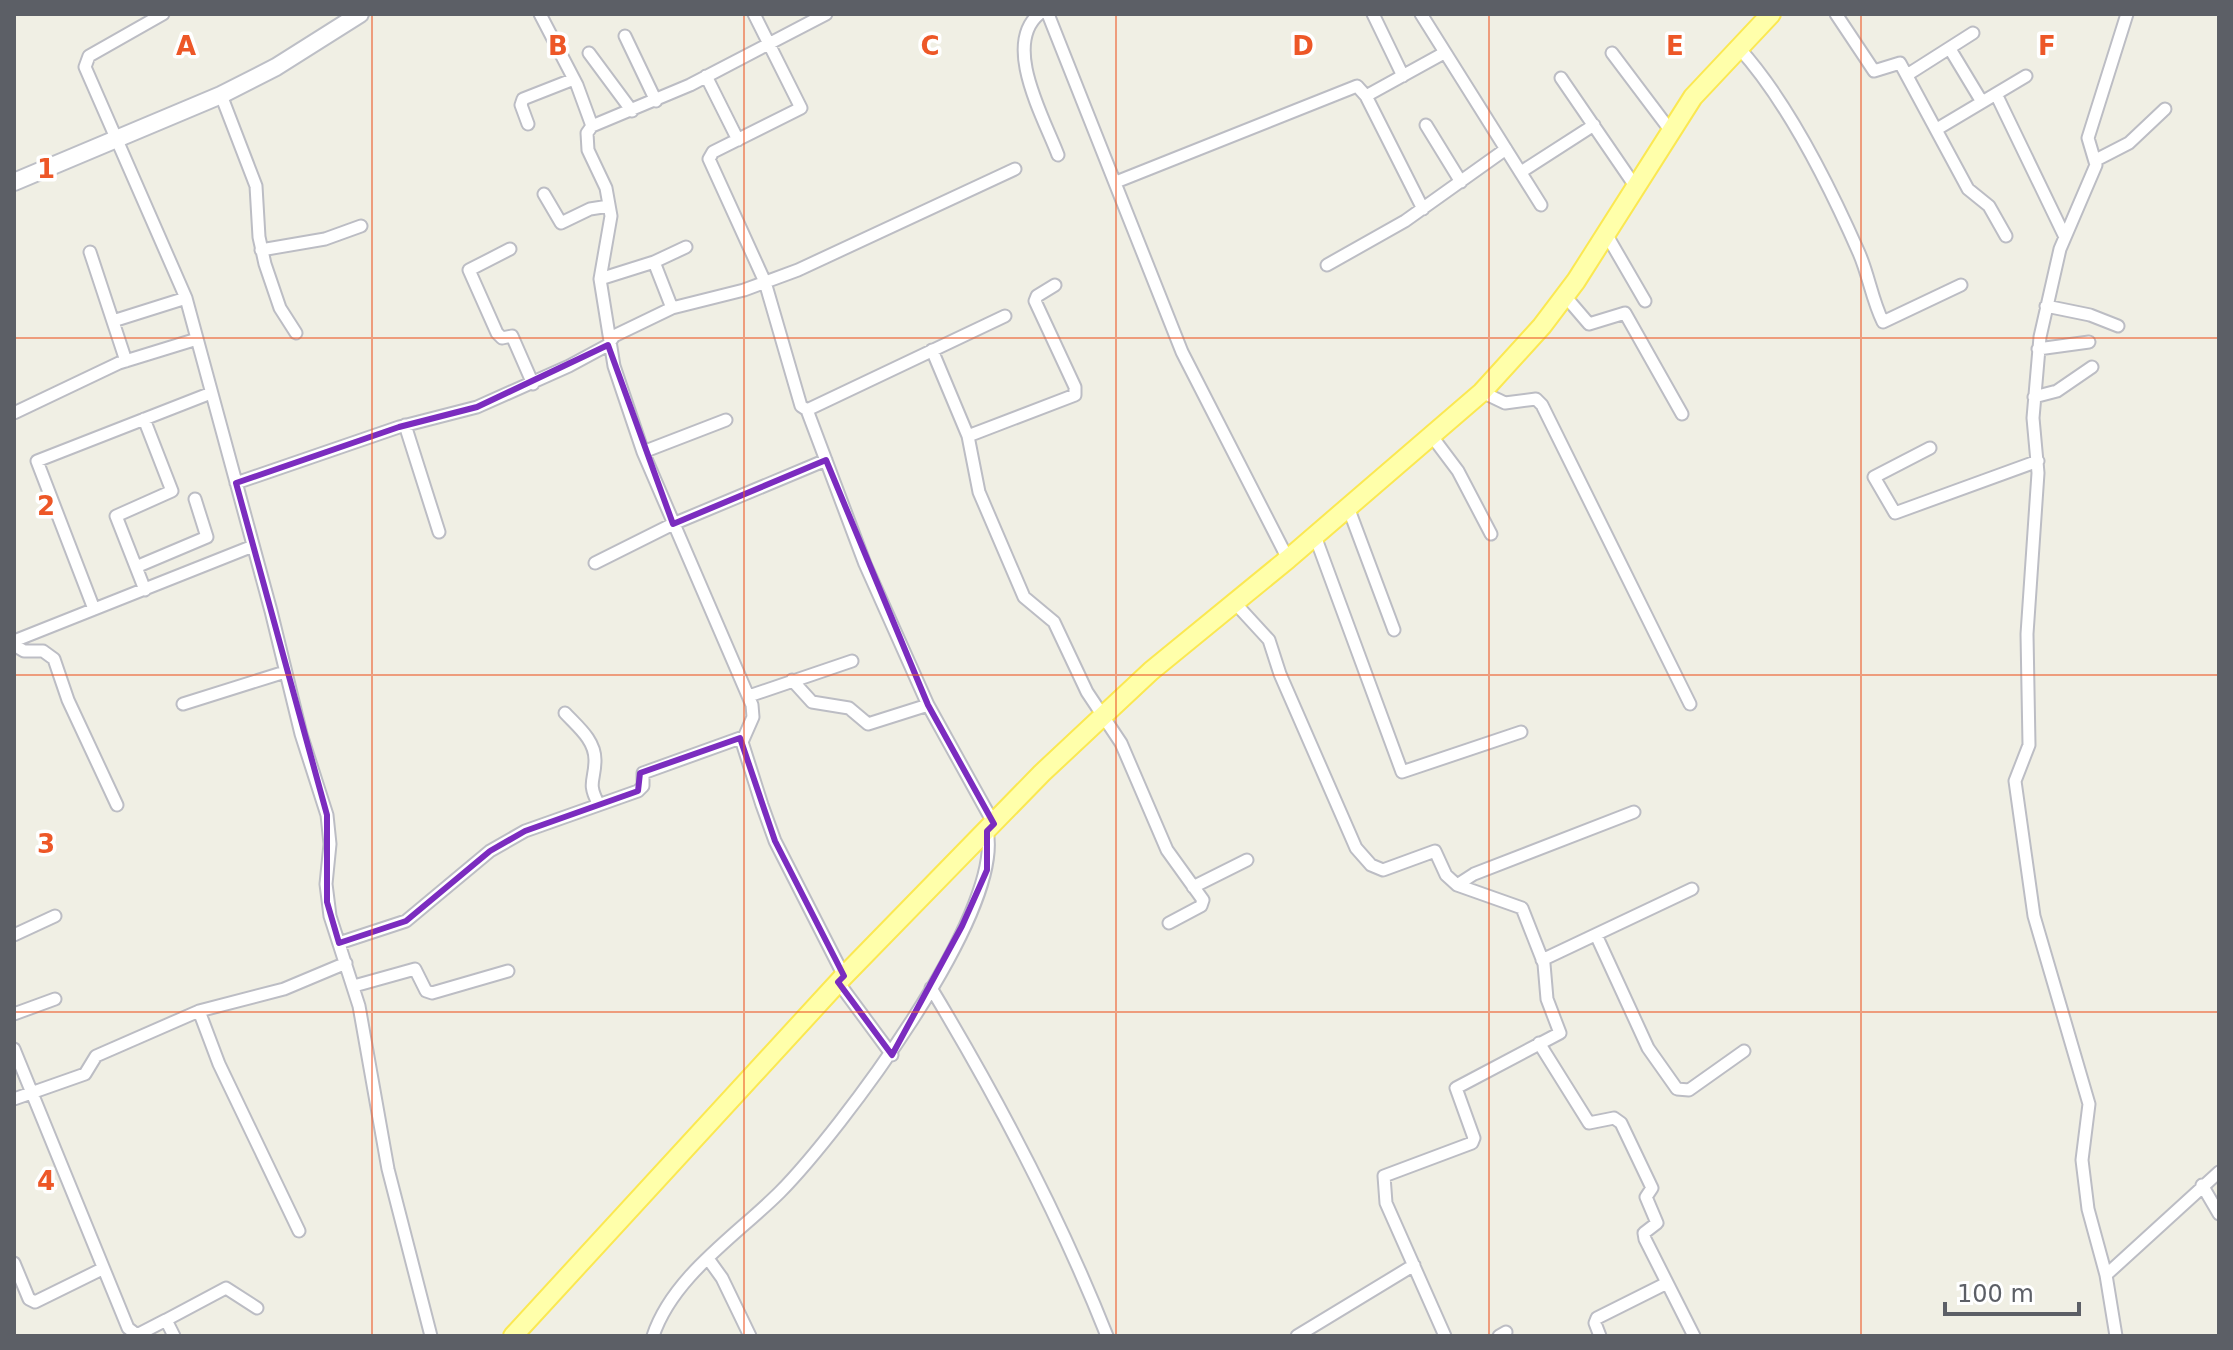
<svg xmlns="http://www.w3.org/2000/svg" width="2233" height="1350" font-family="'DejaVu Sans',sans-serif">
<style>
.lines{fill:none;stroke-linecap:round;stroke-linejoin:round}
.street-casing{stroke:#bcbdc4;stroke-width:15}
.secondary-casing{stroke:#bdbfc6;stroke-width:20}
.primary-casing{stroke:#fbe852;stroke-width:22}
.street{stroke:#fff;stroke-width:11}
.secondary{stroke:#fff;stroke-width:16}
.primary{stroke:#ffa;stroke-width:18}
.marked{fill:none;stroke:#7b2cbf;stroke-width:6;stroke-linejoin:round}
.grid{fill:none;stroke:#ed5727;stroke-width:2;stroke-opacity:0.55}
.grid-label{font-size:26px;text-anchor:middle;font-weight:bold;fill:#ed5727;stroke:#fff;stroke-width:7;stroke-linejoin:round;paint-order:stroke}
</style>
<rect width="100%" height="100%" fill="#f0efe4"/>
<g class="lines">
<!-- street casing -->
<g class="street-casing">
<path id="street" d="M163,14l-74,42 -4,11 101,231 85,313 30,123 26,81 3,29 -4,40 4,32 29,90 29,163 43,167
M540,14l37,71 15,41 -5,7 1,17 18,38 5,28 -11,63 14,87 29,86 109,253 1,12 -11,25 20,63 13,36 69,135
M754,14l47,94 -88,44 -4,7 56,123 36,124 6,4
M1039,14c-37,31 5,104 19,141
M1048,14l134,338 106,207
M1373,14l30,62
M1421,14l120,191
M1836,14l38,57 26,-8 68,126 21,17 17,30
M625,36l31,65
M1739,48c49,54 91,139 120,205 10,23 13,47 24,69l78,-37
M1950,49l32,53
M589,53l43,58
M1612,53l58,77
M1907,75l66,-42
M706,76l32,64
M1561,78l74,108
M1996,94l69,143
M221,95l35,91 3,51 6,27 15,44 16,25
M1366,96l78,-43
M528,124l-7,-19 2,-6 51,-20
M1426,125l35,57
M592,126l98,-41 136,-71
M1937,129l89,-53
M2096,160l33,-17 36,-34
M1521,172l73,-47
M1116,182l241,-96 9,10 57,113
M544,194l17,29 29,-14 19,-3
M1605,232l40,69
M510,249l-41,21 28,63 5,5 10,-2 21,48
M261,250l64,-11 36,-13
M90,252l36,109
M654,262l32,-15
M1327,265l78,-44 101,-72
M600,279l54,-17 18,46 72,-18 54,-20 217,-101
M1565,296l24,28 36,-11 57,101
M2046,306l44,9 28,11
M113,321l73,-23
M2038,349l51,-7
M932,350l36,86 11,56 45,105 30,25 33,70 34,51 46,107 36,50 -2,6 -32,17
M1482,392l23,11 31,-4 6,6 148,299
M2034,397l23,-6 35,-24
M14,413l105,-50 78,-24
M144,419l28,72 -56,25 29,74
M405,425l34,107
M1431,435l27,36 33,63
M968,436l107,-41v-8l-40,-86 2,-5 18,-11
M1930,448l-56,29 21,36 143,-52
M643,452l83,-32
M236,483l163,-56 78,-20 92,-41 39,-21 6,-9 58,-28
M1348,507l46,123
M1315,536l87,236 119,-40
M595,563l78,-39 153,-64
M136,567l71,-30 -12,-38
M1235,603l34,37 11,34 76,174 15,17 12,5 52,-19 11,24 11,10 65,23 22,56 3,35 13,34 -104,55 18,50 -2,5 -88,33 2,27 59,133
M94,609l-57,-148 174,-68
M14,641l239,-95
M14,645l10,6h19l11,8 14,41 49,105
M792,680l20,22 37,6 19,16 60,-19 66,119
M749,696l103,-35
M183,704l102,-32
M928,705l-63,-141 -58,-154 198,-94
M565,713c13,14 30,27 30,47 0,21 -8,22 3,43
M1457,885l17,-11 160,-62
M1193,887l54,-27
M14,935l41,-19
M1597,937l51,111 29,41 12,1 55,-39
M339,943l67,-22 84,-70 35,-20 113,-40 5,-5v-13l100,-36
M1542,960l150,-71
M838,982l54,73
M354,986l61,-17 11,22 6,2 76,-22
M931,988c67,111 128,227 176,348
M199,1011l20,53 80,167
M14,1014l41,-15
M1539,1043l50,80 25,-5 7,5 31,65 -6,9 11,26 -13,10 1,6 49,97
M14,1049l114,279 9,7 29,-15 8,16
M14,1099l71,-25 11,-18 103,-45 85,-22 62,-26
M2202,1185l17,29
M709,1260l13,18 28,58
M14,1263l15,36 6,3 67,-33
M2106,1275l113,-103
M166,1320l60,-32 31,20
M653,1336c20,-60 84,-101 127,-144 59,-60 225,-279 207,-361
M1297,1336l117,-71
M1499,1336l7,-4
M1600,1336l-5,-13 2,-5 70,-35
M2116,1336l-10,-61 -18,-66 -6,-49 7,-56 -55,-188 -19,-135 14,-36 -2,-111 11,-161 -5,-55 7,-81 20,-88 36,-84 -8,-27 39,-124"/>
</g>
<!-- secondary casing -->
<g class="secondary-casing">
<path id="secondary" d="M14,182l207,-87 55,-28 84,-53"/>
</g>
<!-- primary casing -->
<g class="primary-casing">
<path id="primary" d="M513,1336l331,-360 198,-203 109,-102 137,-112 194,-167 60,-66 34,-45 117,-184 78,-83"/>
</g>
<!-- street -->
<use href="#street" class="street"/>
<!-- secondary -->
<use href="#secondary" class="secondary"/>
<!-- primary -->
<use href="#primary" class="primary"/>
</g>
<!-- marked area -->
<path class="marked" d="M608,345l65,179 153,-64 102,245 66,119 -7,7v39l-25,56 -70,129 -54,-73 6,-6 -69,-135 -35,-103 -100,35 -2,18 -113,40 -35,20 -84,70 -67,22 -12,-41v-87l-91,-332 163,-56 78,-20z"/>
<!-- grid -->
<path class="grid" d="M372,14v1322M744,14v1322M1116,14v1322M1489,14v1322M1861,14v1322M14,338h2205M14,675h2205M14,1012h2205"/>
<g class="grid-label">
<text x="186" y="55">A</text>
<text x="558" y="55">B</text>
<text x="930" y="55">C</text>
<text x="1303" y="55">D</text>
<text x="1675" y="55">E</text>
<text x="2047" y="55">F</text>
<text x="46" y="178">1</text>
<text x="46" y="515">2</text>
<text x="46" y="853">3</text>
<text x="46" y="1190">4</text>
</g>
<!-- border -->
<rect width="2233" height="1350" fill="none" stroke="#5c5f66" stroke-width="32"/>
<!-- scale -->
<path d="M1945 1302v12h134v-12" fill="none" stroke="#5c5f66" stroke-width="4"/>
<text x="1957" y="1302" font-size="24" fill="#5c5f66" stroke="#ffffff" stroke-width="6" paint-order="stroke">100 m</text>
</svg>
